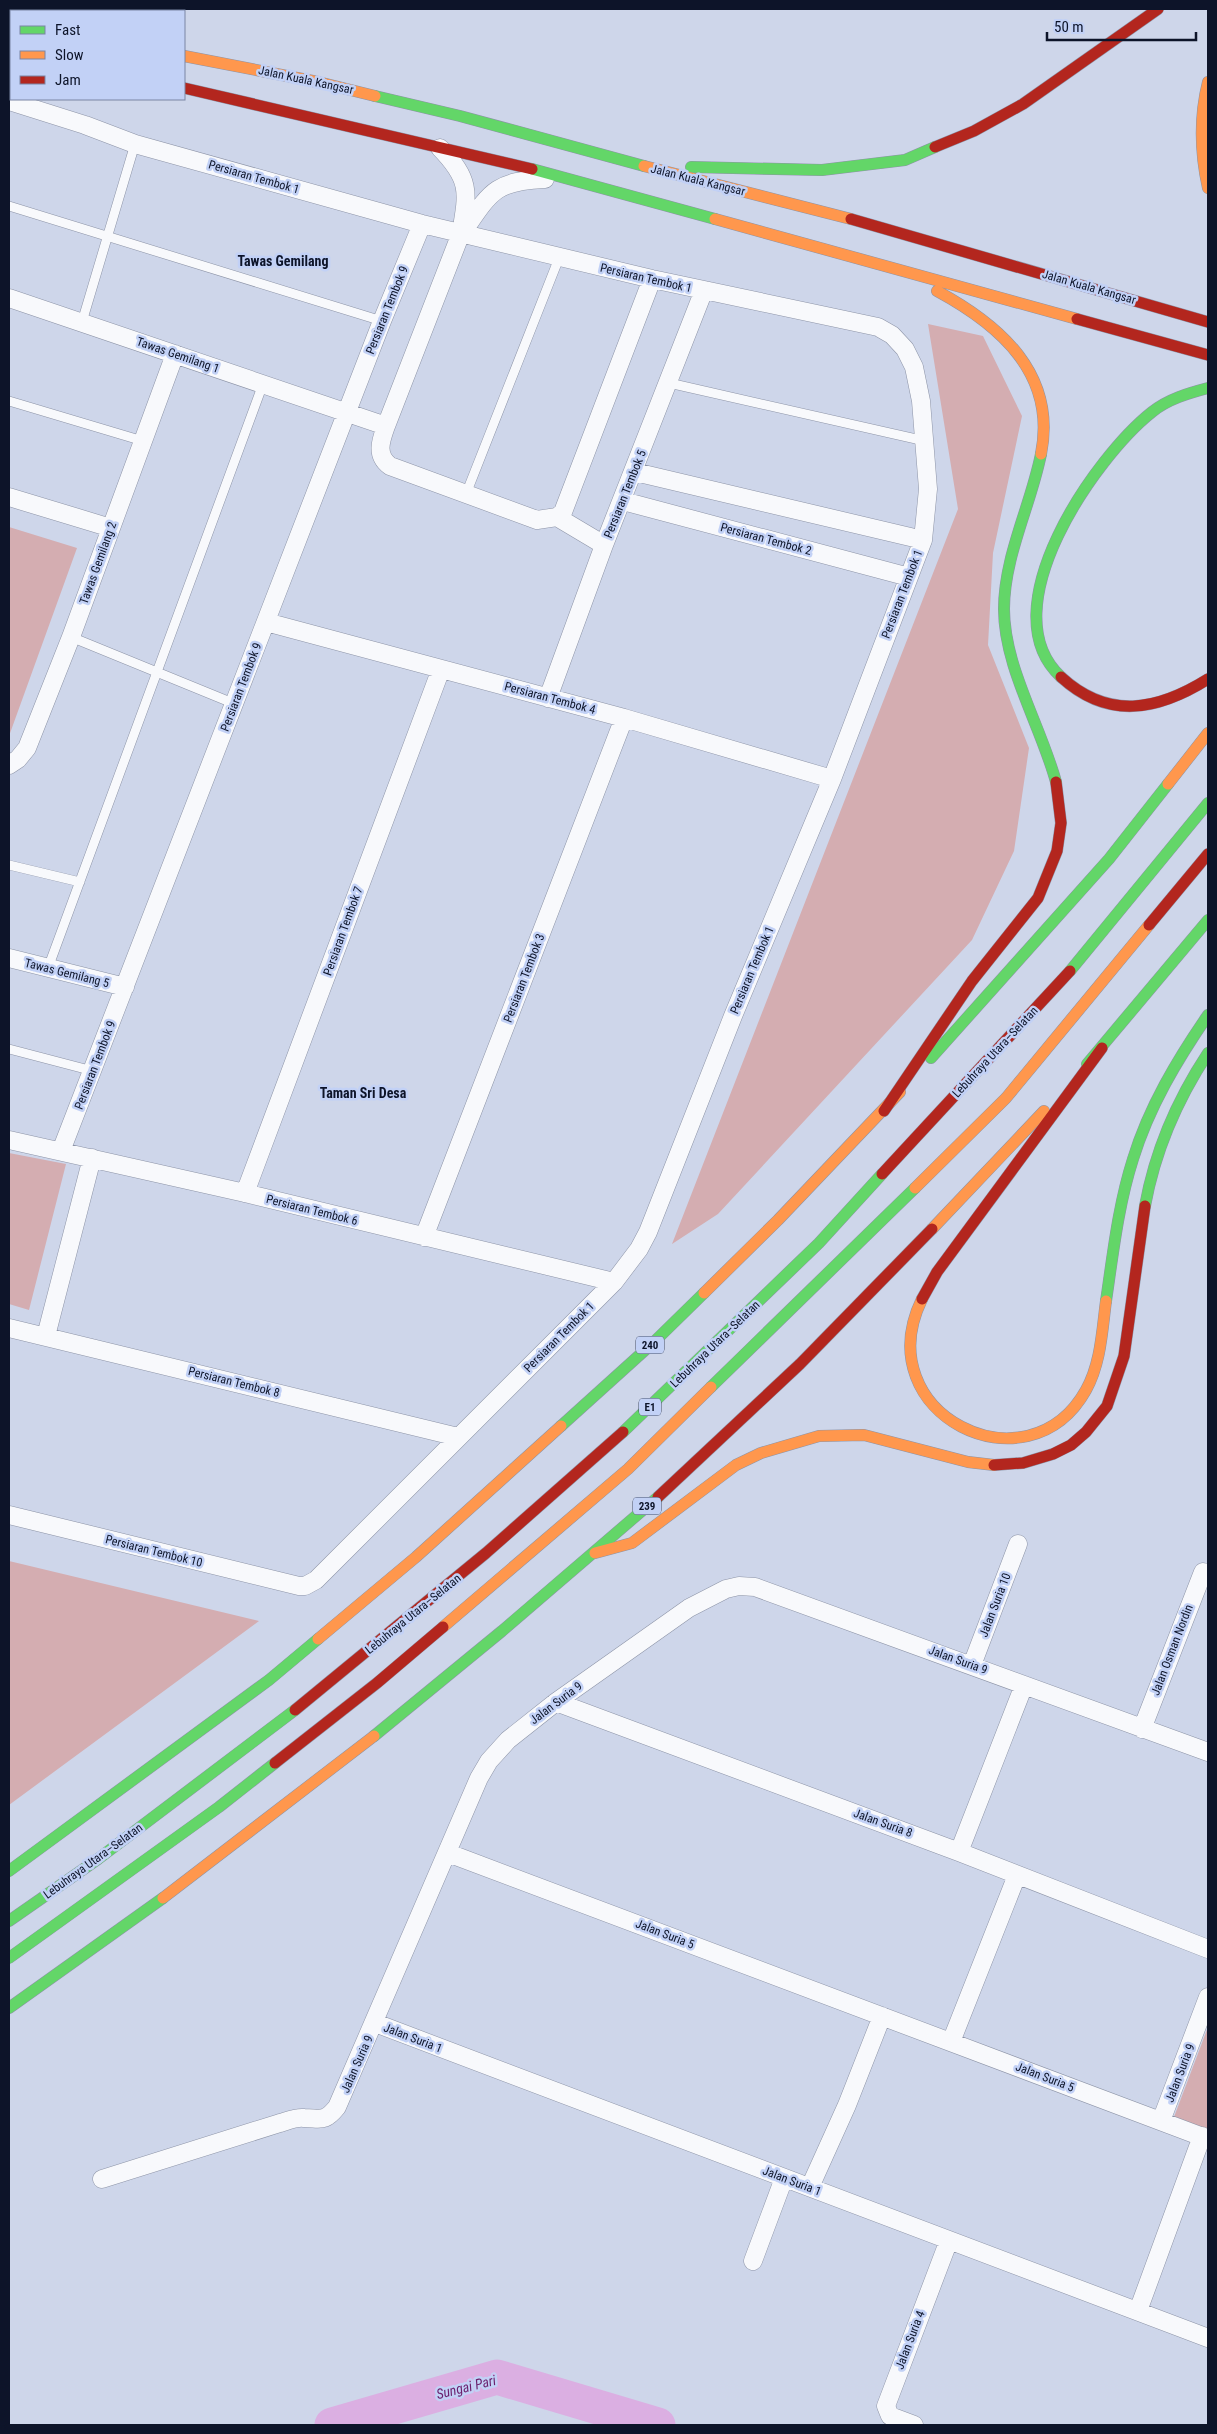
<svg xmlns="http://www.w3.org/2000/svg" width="1217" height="2434" font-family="'Roboto Condensed',sans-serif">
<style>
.green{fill:#d4adb1}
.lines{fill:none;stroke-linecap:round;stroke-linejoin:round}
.river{stroke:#dbafe2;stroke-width:35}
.lane-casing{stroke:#8d94a7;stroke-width:10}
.street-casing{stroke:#8d94a7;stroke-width:19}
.fast-casing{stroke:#8d94a7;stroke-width:12}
.slow-casing{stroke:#8d94a7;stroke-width:12}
.jam-casing{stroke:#8d94a7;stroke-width:12}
.lane{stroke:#f8f9fc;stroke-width:9}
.street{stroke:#f8f9fc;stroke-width:18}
.fast{stroke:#63d668;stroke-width:11}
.slow{stroke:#ff974d;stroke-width:11}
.jam{stroke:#b3261e;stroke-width:11}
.labels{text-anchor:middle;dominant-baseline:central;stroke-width:5;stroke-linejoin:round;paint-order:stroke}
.shield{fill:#c2d1f6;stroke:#434d66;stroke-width:1}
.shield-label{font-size:11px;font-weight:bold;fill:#0d1429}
.street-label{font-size:12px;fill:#0d1429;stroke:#c2d1f6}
.neighbourhood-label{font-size:14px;font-weight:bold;fill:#0d1429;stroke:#c2d1f6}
.water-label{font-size:14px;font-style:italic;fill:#6b1e6c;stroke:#c2d1f6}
</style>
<rect width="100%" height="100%" fill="#ced6ea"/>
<!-- green -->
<path class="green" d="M928,324l55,12 39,80 -29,137 -5,92 41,103 -15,103 -42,89 -254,274 -46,30 286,-735z
M9,527l68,21 -68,188z
M9,1153l57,11 -37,146 -20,-6z
M9,1561l250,60 -250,184z
M1208,2027v103l-34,-13z"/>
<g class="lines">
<!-- river -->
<path class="river" d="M332,2425l165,-48 161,48"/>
<!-- lane casing -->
<g class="lane-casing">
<path id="lane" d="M9,206l373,115
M82,322l53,-178
M669,383l256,58
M9,401l134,40
M466,494l93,-236
M71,637l164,67
M9,865l71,17
M48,968l215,-584
M9,1049l84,22"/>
</g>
<!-- street casing -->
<g class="street-casing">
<path id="street" d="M9,101l76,24 50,19 287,80 230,55 226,48 14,8 13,14 9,18 7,34 7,88 -5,51 -91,239 -99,237 -85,216 -9,17 -25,33 -298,298 -11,6h-6l-290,-71
M465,229c26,-38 31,-48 80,-50
M9,298l377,128 75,-193c7,-41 10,-53 -21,-85
M386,426c-5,14 -11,29 4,40l147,54 20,-3 6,-5 89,-233
M635,472l288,68
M9,497l102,31
M623,501l286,76
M557,517l47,28
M266,622l358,96 208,61
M548,698l56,-153 100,-255
M9,765l9,-6 9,-11 44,-111 104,-283
M9,958l116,29
M9,1140l236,53 369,89
M61,1151l321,-830 40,-97
M245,1193l196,-524
M424,1237l200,-519
M9,1328l449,109
M46,1336l46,-178
M972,1665l46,-121
M556,1702l403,150 249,97
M1142,1729l61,-157
M959,1852l65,-167
M448,1853l760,286
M375,2023l833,315
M951,2042l66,-167
M1161,2121l47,-124
M102,2179l178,-56c7,-2 16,-6 24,-5 17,0 20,5 33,-11l142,-329 10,-17 19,-21 48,-38 133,-94 37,-19 13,-3 16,1 453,165
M810,2187l37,-82 35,-89
M753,2261l31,-83
M1138,2311l64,-175
M914,2425l-24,-9 -4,-10 63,-166"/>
</g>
<!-- fast casing -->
<g class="fast-casing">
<path id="fast" d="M9,46h2
M375,96l85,20 184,50
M691,167l131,3 83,-10 30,-13
M532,169l183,50
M1041,454c-10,51 -37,102 -37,155 0,58 37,117 52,173
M1061,677c-73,-67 34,-220 91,-265 16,-13 37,-19 56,-24
M1070,971l138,-168
M931,1058l178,-199 59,-75
M1087,1064l121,-144
M1145,1206c10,-55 32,-106 63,-153
M1106,1301c7,-47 12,-95 27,-142 16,-52 44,-99 75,-144
M711,1387l204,-199
M561,1426l93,-84 50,-49
M623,1432l196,-189 63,-69
M374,1736l128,-105 156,-134
M9,1871l260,-191 49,-41
M9,1921l89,-62 197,-149
M9,1958l210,-151 56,-44
M9,2008l154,-110"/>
</g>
<!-- slow casing -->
<g class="slow-casing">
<path id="slow" d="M184,56l134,26 57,14
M1208,82c-9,36 -8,70 0,106
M644,166l207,53
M715,219l362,100
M937,291c63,34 120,83 104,163
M1168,784l40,-51
M915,1188l91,-90 143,-173
M932,1229l112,-118
M704,1293l74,-73 122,-128
M922,1299c-56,115 106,195 164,91 15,-27 16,-59 20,-89
M595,1553l37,-10 104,-78 25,-12 58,-17 45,-1 104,27 26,3
M443,1627l185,-158 83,-82
M318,1639l98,-82 145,-131
M163,1898l211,-162"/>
</g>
<!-- jam casing -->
<g class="jam-casing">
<path id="jam" d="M9,14l2,1
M184,88l348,81
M935,147l39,-16 49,-27 135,-95
M851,219l357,103
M1077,319l131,36
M1061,677c47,43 96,34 147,2
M1149,925l59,-71
M884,1111l88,-130 66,-83 19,-47 4,-28 -5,-41
M882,1174l188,-203
M922,1299l15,-27 165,-224
M994,1465l29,-2 30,-9 18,-9 15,-13 21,-26 17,-50 21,-150
M658,1497l142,-133 132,-135
M295,1710l191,-157 137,-121
M275,1763l102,-80 66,-56"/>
</g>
<!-- lane -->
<use href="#lane" class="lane"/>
<!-- street -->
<use href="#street" class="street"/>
<!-- fast -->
<use href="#fast" class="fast"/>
<!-- slow -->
<use href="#slow" class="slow"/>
<!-- jam -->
<use href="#jam" class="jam"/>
</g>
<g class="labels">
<!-- shield labels -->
<g class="shield">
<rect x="636" y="1336.5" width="28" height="17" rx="4"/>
<rect x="639" y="1398.5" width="22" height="17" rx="4"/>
<rect x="633" y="1497.5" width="28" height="17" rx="4"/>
</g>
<g class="shield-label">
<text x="650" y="1345">240</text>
<text x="650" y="1407">E1</text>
<text x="647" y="1506">239</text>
</g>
<!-- street labels -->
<g class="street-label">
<text transform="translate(306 80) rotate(12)">Jalan Kuala Kangsar</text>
<text transform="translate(254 177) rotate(16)">Persiaran Tembok 1</text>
<text transform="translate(698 180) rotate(14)">Jalan Kuala Kangsar</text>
<text transform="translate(646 278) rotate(13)">Persiaran Tembok 1</text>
<text transform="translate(1089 287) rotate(16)">Jalan Kuala Kangsar</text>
<text transform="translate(387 310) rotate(-68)">Persiaran Tembok 9</text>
<text transform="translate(178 355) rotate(19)">Tawas Gemilang 1</text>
<text transform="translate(625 494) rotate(-68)">Persiaran Tembok 5</text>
<text transform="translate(766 539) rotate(15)">Persiaran Tembok 2</text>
<text transform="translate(98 563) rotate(-70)">Tawas Gemilang 2</text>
<text transform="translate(902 594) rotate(-69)">Persiaran Tembok 1</text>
<text transform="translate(241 687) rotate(-69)">Persiaran Tembok 9</text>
<text transform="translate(550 698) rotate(15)">Persiaran Tembok 4</text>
<text transform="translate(343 931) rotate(-70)">Persiaran Tembok 7</text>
<text transform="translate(752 970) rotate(-67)">Persiaran Tembok 1</text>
<text transform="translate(67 973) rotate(14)">Tawas Gemilang 5</text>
<text transform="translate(524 978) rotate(-69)">Persiaran Tembok 3</text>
<text transform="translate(995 1052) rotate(-47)">Lebuhraya Utara–Selatan</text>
<text transform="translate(95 1065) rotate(-69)">Persiaran Tembok 9</text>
<text transform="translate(312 1210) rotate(14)">Persiaran Tembok 6</text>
<text transform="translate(559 1337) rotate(-45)">Persiaran Tembok 1</text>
<text transform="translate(715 1344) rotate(-44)">Lebuhraya Utara–Selatan</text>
<text transform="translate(234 1382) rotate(14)">Persiaran Tembok 8</text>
<text transform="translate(154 1551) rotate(14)">Persiaran Tembok 10</text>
<text transform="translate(995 1605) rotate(-69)">Jalan Suria 10</text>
<text transform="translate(413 1614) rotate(-39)">Lebuhraya Utara–Selatan</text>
<text transform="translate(1172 1650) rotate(-69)">Jalan Osman Nordin</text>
<text transform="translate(958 1660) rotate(20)">Jalan Suria 9</text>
<text transform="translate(556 1703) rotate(-37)">Jalan Suria 9</text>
<text transform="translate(883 1823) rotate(20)">Jalan Suria 8</text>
<text transform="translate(93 1861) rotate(-36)">Lebuhraya Utara–Selatan</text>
<text transform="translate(665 1934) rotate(21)">Jalan Suria 5</text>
<text transform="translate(413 2038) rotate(21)">Jalan Suria 1</text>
<text transform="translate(357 2064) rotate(-66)">Jalan Suria 9</text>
<text transform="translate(1180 2073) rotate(-69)">Jalan Suria 9</text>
<text transform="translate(1045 2077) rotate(21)">Jalan Suria 5</text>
<text transform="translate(792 2181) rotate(21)">Jalan Suria 1</text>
<text transform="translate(910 2340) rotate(-69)">Jalan Suria 4</text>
</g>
<!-- neighbourhood labels -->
<g class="neighbourhood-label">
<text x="283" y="261">Tawas Gemilang</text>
<text x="363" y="1093">Taman Sri Desa</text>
</g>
<!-- water labels -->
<g class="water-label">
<text transform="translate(466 2387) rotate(-14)">Sungai Pari</text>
</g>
</g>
<!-- border -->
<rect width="1217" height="2434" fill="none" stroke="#0d1429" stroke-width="20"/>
<!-- legend -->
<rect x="10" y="10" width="175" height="90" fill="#c2d1f6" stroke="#7a85a4"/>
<rect x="20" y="26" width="25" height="8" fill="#63d668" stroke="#7a85a4"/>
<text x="55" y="35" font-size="15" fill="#0d1429">Fast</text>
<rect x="20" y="51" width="25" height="8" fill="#ff974d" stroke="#7a85a4"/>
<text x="55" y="60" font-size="15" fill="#0d1429">Slow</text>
<rect x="20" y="76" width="25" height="8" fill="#b3261e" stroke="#7a85a4"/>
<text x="55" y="85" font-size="15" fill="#0d1429">Jam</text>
<!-- scale -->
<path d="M1047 32v8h149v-8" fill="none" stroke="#0d1429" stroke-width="2.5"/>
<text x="1054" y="32" font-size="15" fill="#0d1429" stroke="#c2d1f6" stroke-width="4" paint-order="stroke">50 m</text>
</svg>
